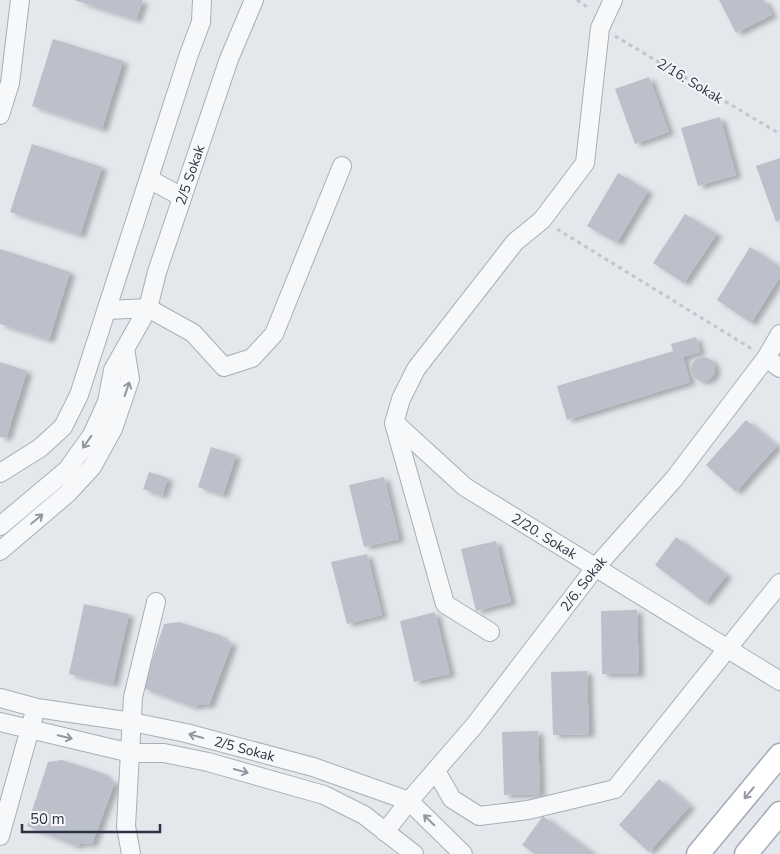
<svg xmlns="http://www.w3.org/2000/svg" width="780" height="854" font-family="'Nunito Sans',sans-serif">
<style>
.building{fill:#bbc0ca;filter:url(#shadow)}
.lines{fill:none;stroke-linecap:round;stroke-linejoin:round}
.minor-casing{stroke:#a9aeb7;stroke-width:20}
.major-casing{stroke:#a3abb8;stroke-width:25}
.path{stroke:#c2c5cb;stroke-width:3;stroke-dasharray:4 4;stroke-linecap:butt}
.minor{stroke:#f7f8fa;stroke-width:18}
.major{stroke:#fff;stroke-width:22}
.oneway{stroke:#9196a0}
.oneway2{stroke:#959aa2}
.labels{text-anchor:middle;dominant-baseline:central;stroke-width:4;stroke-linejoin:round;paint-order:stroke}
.street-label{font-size:14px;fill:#2b3445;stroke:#f4f6f9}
</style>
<defs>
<filter id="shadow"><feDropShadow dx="5.5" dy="3" stdDeviation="2.5" flood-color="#0004"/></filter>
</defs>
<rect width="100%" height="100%" fill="#e4e7ec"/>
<!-- building -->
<path class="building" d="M74,0h69l-7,20z
M719,0h45l8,15 -36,18z
M53,39l70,22 -21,68 -70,-23z
M649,77l20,55 -34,12 -20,-55z
M720,117l16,58 -38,11 -17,-58z
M32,144l70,23 -22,68 -70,-23z
M780,158v62l-4,2 -20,-56z
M618,173l30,18 -31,52 -30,-17z
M685,214l32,20 -33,49 -31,-20z
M750,247l30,20v10l-29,46 -34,-23z
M0,249l70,23 -21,68 -49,-16z
M696,337l4,15 -17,5 7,25 -123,38 -10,-34 116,-35 -2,-7z
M691 369a12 12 0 1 1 24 0a12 12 0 1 1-24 0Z
M0,362l27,9 -21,67 -6,-1z
M746,420l31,26 -41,46 -30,-27z
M211,447l25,8 -13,40 -25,-8z
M149,472l19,6 -6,18 -19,-7z
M384,477l15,62 -35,8 -15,-62z
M676,537l51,38 -22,28 -50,-38z
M496,541l15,61 -35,9 -15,-62z
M367,554l15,61 -35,9 -16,-62z
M84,604l45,10 -16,70 -44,-10z
M637,610l2,64h-37l-1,-63z
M435,612l15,62 -36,8 -14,-61z
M179,622l43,14 2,4 8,3 -23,62h-11l-4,2 -51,-19 21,-64z
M587,671l2,63 -36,1 -2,-63z
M538,731l2,63 -36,1 -2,-63z
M62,760l43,14 2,5 8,3 -23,62 -11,-1 -4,3 -50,-20 21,-64z
M659,779l31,27 -41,46 -30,-27z
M543,816l51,38h-59l-13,-9z"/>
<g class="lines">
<!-- minor casing -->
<g class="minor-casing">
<g id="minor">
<path d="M0,115l10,-32 10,-83"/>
<path d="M149,179l33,18"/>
<path d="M108,310l40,-2 45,25 31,34 28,-9 22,-24 68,-168"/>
<path d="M766,358l14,10"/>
<path id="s1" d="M395,423l70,64 315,194"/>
<path d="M0,473l40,-25 23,-21 16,-32 110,-341 12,-32 1,-22"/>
<path id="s2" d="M0,526l67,-56 25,-35 15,-33 6,-32 35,-62 9,-36 72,-213 25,-59"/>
<path d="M0,551l68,-58 24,-26 21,-38 17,-50 -5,-30"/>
<path d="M490,632l-45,-28 -51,-181 7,-24 15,-30 99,-127 27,-22 43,-57 15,-135 13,-28"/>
<path id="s3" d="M0,698l37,10 95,14 54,11 127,34 96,34 54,53"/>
<path d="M0,722l131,31h33l44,9 116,33 40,20 50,39"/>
<path d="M436,771l16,28 27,17 49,-6 87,-21 165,-206"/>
<path id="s4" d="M385,832l24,-31 65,-75 121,-158 79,-89 92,-121 14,-24"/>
<path d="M0,836l33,-118"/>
<path d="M131,854l-5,-28 7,-129 23,-95"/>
</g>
</g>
<!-- major casing -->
<g class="major-casing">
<path id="major" d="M698,854l82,-99
M746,854l34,-41"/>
</g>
<!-- path -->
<path class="path" d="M577,0l13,9
M615,36l165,98
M557,229l195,120"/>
<!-- minor -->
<use href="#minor" class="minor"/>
<!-- major -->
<use href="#major" class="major"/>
</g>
<!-- one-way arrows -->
<defs><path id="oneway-shaft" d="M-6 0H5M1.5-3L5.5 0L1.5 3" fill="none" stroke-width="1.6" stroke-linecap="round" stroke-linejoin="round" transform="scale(1.25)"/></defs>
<g class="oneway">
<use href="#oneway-shaft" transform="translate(127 389) rotate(-71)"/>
<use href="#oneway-shaft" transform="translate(87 442) rotate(125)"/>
<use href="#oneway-shaft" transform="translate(37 519) rotate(-40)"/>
<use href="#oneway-shaft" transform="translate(196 736) rotate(-165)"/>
<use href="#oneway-shaft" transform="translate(65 737) rotate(14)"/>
<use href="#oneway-shaft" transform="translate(241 771) rotate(15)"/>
<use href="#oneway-shaft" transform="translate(429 820) rotate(-136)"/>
</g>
<use class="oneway2" href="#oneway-shaft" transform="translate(749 793) rotate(130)"/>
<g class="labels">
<!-- street labels -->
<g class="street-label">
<text transform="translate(690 81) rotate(31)">2/16. Sokak</text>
<text stroke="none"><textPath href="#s2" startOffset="410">2/5 Sokak</textPath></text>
<text stroke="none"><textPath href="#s1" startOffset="188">2/20. Sokak</textPath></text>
<text stroke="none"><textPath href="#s4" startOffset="318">2/6. Sokak</textPath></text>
<text stroke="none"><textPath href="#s3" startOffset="250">2/5 Sokak</textPath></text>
</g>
</g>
<!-- scale -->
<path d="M22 824v8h138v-8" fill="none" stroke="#2b3445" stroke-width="2.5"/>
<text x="30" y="824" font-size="15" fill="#2b3445" stroke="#f4f6f9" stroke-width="4" paint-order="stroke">50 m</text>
</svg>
